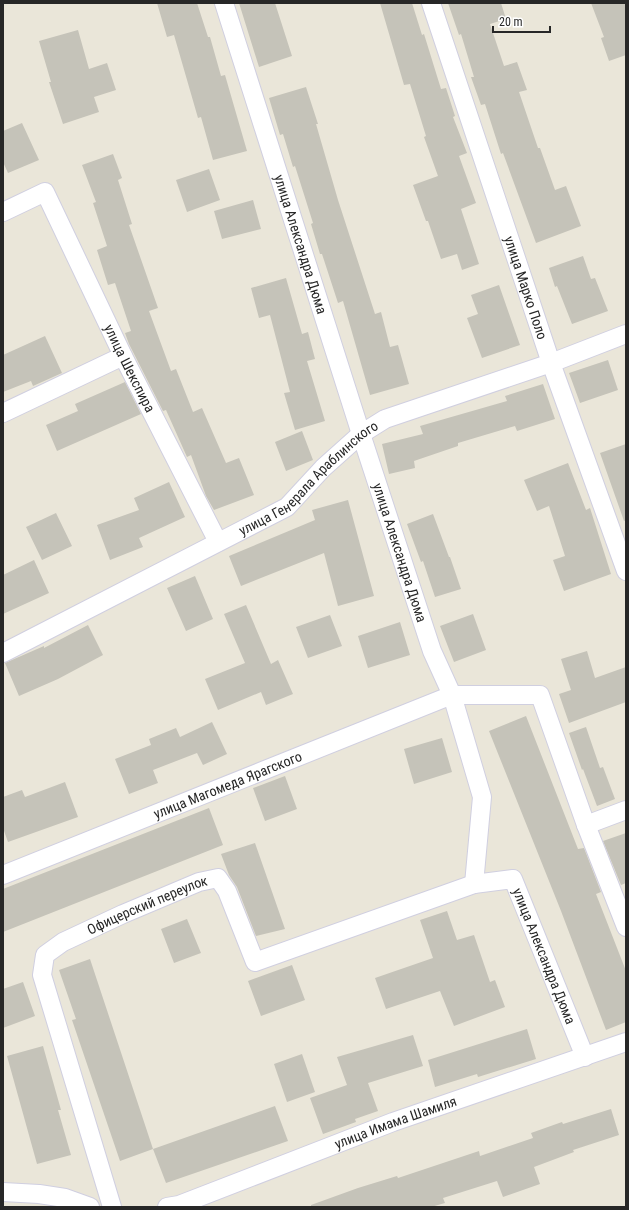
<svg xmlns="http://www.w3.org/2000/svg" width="629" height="1210" font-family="'Roboto Condensed',sans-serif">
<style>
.building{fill:#c5c3b9}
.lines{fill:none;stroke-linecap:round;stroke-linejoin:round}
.minor-casing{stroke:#d0cfe0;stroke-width:20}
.minor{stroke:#fff;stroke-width:18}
.labels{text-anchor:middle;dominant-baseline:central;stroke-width:4;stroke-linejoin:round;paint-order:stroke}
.street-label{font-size:14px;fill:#272727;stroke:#fff}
</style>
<rect width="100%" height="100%" fill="#eae6d9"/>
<!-- building -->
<path class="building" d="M157,3h40l11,34h2l11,39 4,-1 22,76 -34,9 -12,-43 -3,1 -24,-83 -7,2z
M239,3h36l17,53 -33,11z
M380,3h32l10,32 2,-1 17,55 5,-1 9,28 -2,1 14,36 -8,3 17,47 -15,6 18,55 -17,6 -5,-16 -16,5 -13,-38h-2l-13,-36 25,-9 -14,-39 2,-1 -16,-52 -6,1z
M448,3h53l5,16 -16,5 14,42 13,-4 10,28 -8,2 19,56h2l15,42 11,-4 15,40 -45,17 -33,-90 -2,1 -16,-50 -4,1 -10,-28h3l-13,-43 -2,1z
M591,3h35v52l-17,6 -8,-23 3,-1z
M78,30l11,39 18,-6 9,27 -22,7 5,15 -36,12 -14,-42h2l-12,-41z
M306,87l12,37h-2l22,76 37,114 6,-2 9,35 8,-2 11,39 -39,11 -27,-94 -5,2 -16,-49h-2l-9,-30 2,-1 -18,-57 -2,1 -10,-33 -3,1 -11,-37z
M22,123l17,37 -31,13 -5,-11v-31z
M113,154l9,24 -4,2 14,44 -3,1 29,83 -9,3 22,60 5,-2 17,43 9,-4 24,55 13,-5 15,37 -40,15 -8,-14 -15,-41 -4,2 -21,-47 -3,1 -34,-67 -4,-11 6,-2 -16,-48 -7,2 -11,-35 10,-4 -14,-43 3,-1 -14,-37z
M209,169l11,31 -33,12 -11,-32z
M253,200l8,29 -39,10 -8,-28z
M583,256l8,23 4,-1 13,33 -36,13 -15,-38 -2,1 -6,-19z
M286,278l16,56 6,-2 7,27 -8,2 18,60 -30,9 -11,-37 6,-1 -20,-77 -11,3 -8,-30z
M499,285l21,60 -38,13 -15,-40 11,-4 -7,-19z
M45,336l17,37 -29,13 -2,-5 -28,11v-37z
M608,360l10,30 -38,13 -11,-30z
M125,382l16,32 -84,37 -11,-26 32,-14 -3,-7z
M543,384l12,35 -38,12 -2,-5 -57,17v3l-44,15 1,7 -26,6 -7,-30 41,-10 -3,-8 87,-25 -2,-5z
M302,431l11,29 -27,11 -11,-29z
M626,444v76l-2,1 -24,-68z
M568,463l18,47 4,-2 21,66 -47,17 -11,-31 12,-4 -16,-50 -12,5 -13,-31z
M169,482l16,35 -46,21 4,9 -33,13 -13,-35 42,-15 -5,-12z
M348,500l26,96 -36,10 -14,-53 -83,33 -12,-30 86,-36 -3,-10z
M56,513l16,33 -30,14 -16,-33z
M433,514l16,43h1l11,32 -26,8 -12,-36 -2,1 -14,-38z
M34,560l15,33 -46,21v-39z
M195,576l18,43 -27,12 -19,-43z
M246,605l25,59 7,-4 15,34 -27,11 -5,-13 -43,18 -13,-31 40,-16 -21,-49z
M473,614l13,36 -32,12 -14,-36z
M330,615l12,31 -34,12 -12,-31z
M400,622l10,33 -42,13 -10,-32z
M88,625l15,30 -45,24 -39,17 -14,-33 39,-17v2z
M587,651l8,27 31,-11v35l-57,21 -10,-29 12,-4 -10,-31z
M526,716l52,133 6,-1 17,44 -5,2 30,77v51l-20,8 -45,-119 -72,-180z
M212,722l15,32 -24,11 -6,-12 -44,17 5,13 -29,11 -14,-35 36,-14 -2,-6 27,-11 4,9z
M586,727l14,41 3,-1 12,32 -18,7 -14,-37 -1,1 -13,-37z
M442,738l10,34 -38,12 -10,-35z
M285,776l12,33 -32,12 -12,-33z
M65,782l13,35 -70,25 -5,-14v-31l19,-7 3,7z
M209,808l14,37 -220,87v-43z
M626,833v50l-5,2 -18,-44z
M255,843l30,86 -29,7 -19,-49 -8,-12 -8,-21z
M447,911l10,29 17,-5 16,47 5,-2 10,27 -51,19 -14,-35 -54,18 -11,-31 58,-20 -13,-38z
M187,919l14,34 -27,10 -13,-34z
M90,959l63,190 -33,12 -48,-141 4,-1 -17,-49z
M292,965l13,35 -44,16 -13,-35z
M23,982l12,34 -32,12v-39z
M527,1029l9,30 -58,18 -1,-3 -42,13 -7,-27z
M413,1035l10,31 -55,17 10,28 -23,8 1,3 -33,12 -13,-36 37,-13 -10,-28z
M43,1046l18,64h-3l13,45 -34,9 -30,-108z
M302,1054l13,38 -28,10 -13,-38z
M275,1106l13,35 -122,42 -13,-34z
M611,1109l8,26 -46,15 1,2 -40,15 6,17 -37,13 -6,-16 -54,17 2,5 -14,4h-120v-2l47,-17 39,-12 1,2 81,-27 1,5 53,-18 -2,-5 31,-11 1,2z"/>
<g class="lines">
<!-- minor casing -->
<g class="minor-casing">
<g id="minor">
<path id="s1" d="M224,3l137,431 71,217 20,44 30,102 -8,87 39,-5 72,178"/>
<path id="s2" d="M431,3l120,360 75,208"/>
<path id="s3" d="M3,212l42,-20 78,164 95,186"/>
<path d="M3,413l120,-57"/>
<path id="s4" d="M3,653l284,-146 36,-39 38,-34 24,-15 166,-56 75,-29"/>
<path d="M586,825l40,-15"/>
<path id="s5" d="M3,875l449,-180h88l46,130 40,102"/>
<path d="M3,1192l36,2 26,4 25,9"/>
<path id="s6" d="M112,1207l-70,-232 3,-20 18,-13 60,-28 76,-32 19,-4 9,13 28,71 219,-78"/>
<path id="s7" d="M167,1207l12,-2 214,-83 233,-80"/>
</g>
</g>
<!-- minor -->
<use href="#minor" class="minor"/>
</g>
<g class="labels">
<!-- street labels -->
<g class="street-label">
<text stroke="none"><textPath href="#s1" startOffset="253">улица Александра Дюма</textPath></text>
<text stroke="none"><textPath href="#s2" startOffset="300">улица Марко Поло</textPath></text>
<text stroke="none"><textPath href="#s3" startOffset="242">улица Шекспира</textPath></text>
<text stroke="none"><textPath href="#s4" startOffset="354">улица Генерала Араблинского</textPath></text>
<text stroke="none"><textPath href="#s1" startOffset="577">улица Александра Дюма</textPath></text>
<text stroke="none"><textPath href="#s5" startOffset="242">улица Магомеда Ярагского</textPath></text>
<text stroke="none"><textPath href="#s6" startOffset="377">Офицерский переулок</textPath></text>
<text stroke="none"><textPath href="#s1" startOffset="1045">улица Александра Дюма</textPath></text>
<text stroke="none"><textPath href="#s7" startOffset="244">улица Имама Шамиля</textPath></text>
</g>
</g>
<!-- border -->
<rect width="629" height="1210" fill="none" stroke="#272727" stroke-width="8"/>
<!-- scale -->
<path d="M493 26v6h57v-6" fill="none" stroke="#272727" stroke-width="2"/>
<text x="499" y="26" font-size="12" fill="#272727" stroke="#ffffff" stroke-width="3" paint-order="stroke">20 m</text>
</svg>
